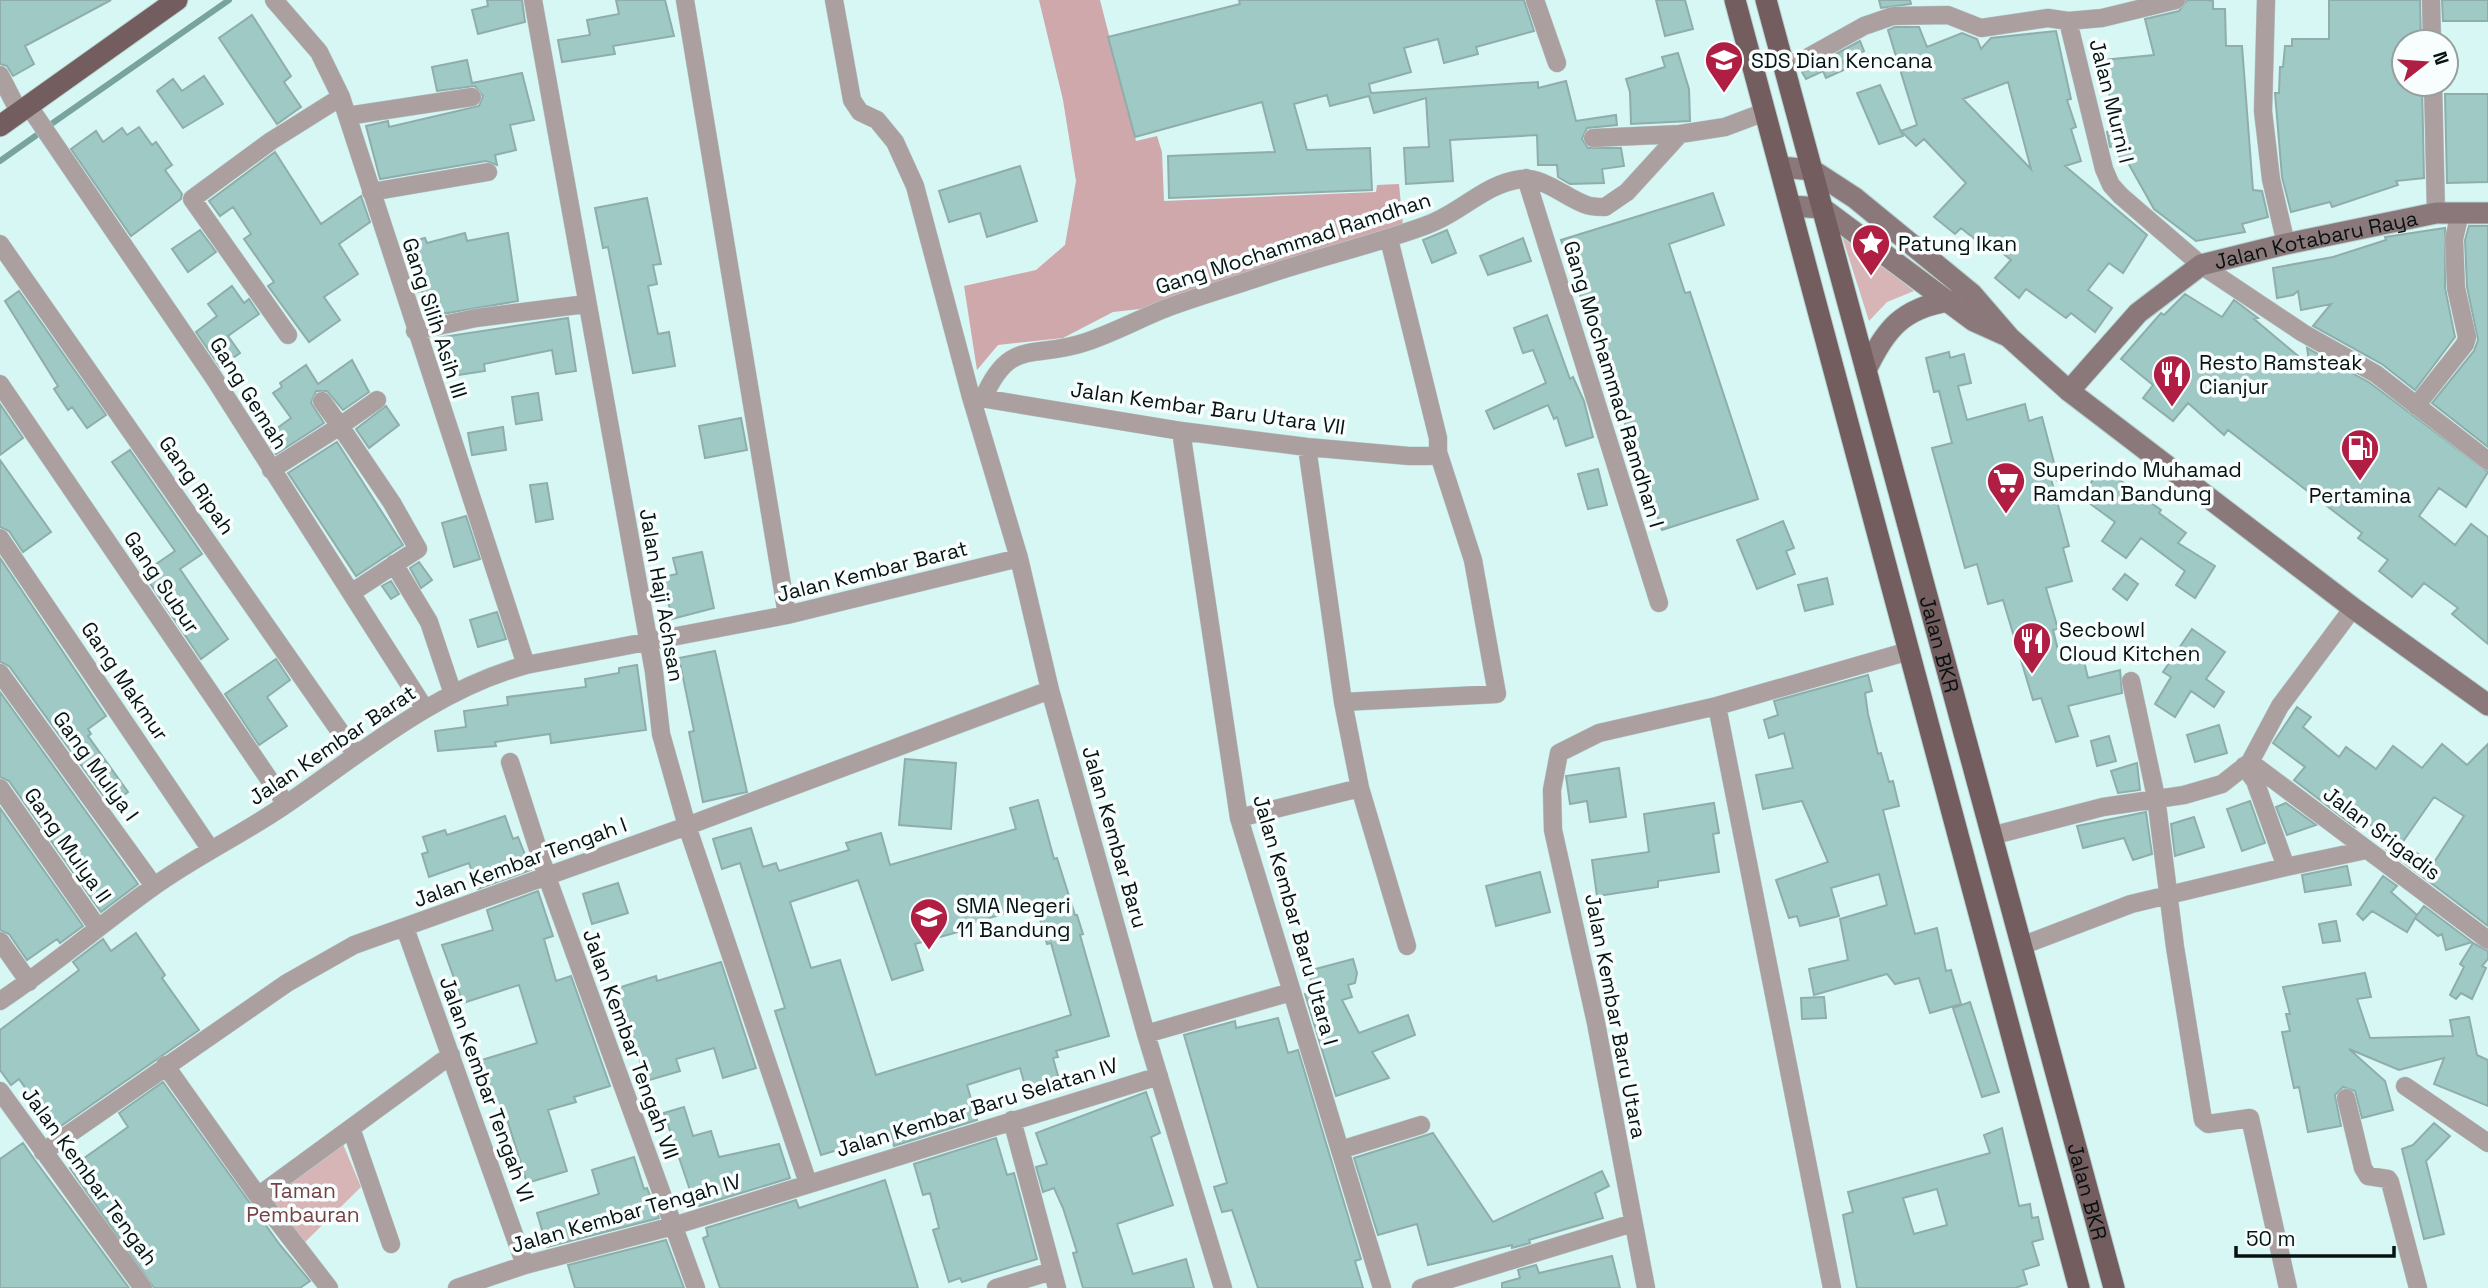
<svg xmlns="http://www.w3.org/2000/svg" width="2488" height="1288" font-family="'Space Grotesk',sans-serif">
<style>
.green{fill:#d7b5b7}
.forest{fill:#cea8ab}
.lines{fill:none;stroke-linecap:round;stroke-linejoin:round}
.stream{stroke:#79a39f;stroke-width:6}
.building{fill:#9ec9c5;stroke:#8faeab;stroke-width:2;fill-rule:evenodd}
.street-casing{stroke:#b6d2d0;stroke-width:19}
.secondary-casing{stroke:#b6d2d0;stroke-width:23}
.primary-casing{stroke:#b6d2d0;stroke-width:23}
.street{stroke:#ac9fa0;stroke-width:18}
.secondary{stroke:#8b787a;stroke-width:21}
.primary{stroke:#735d5f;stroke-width:21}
.labels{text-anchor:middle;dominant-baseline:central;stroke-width:7;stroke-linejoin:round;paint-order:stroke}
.poi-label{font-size:21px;fill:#071211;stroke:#f8fefd;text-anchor:start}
.street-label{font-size:21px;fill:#071211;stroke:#f8fefd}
.park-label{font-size:21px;fill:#764046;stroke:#f8fefd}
</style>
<rect width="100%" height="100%" fill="#d7f7f4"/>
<!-- green -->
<path class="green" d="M1841,233l73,58 -27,11 -18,19z
M340,1137l21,50 -62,61 -38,-51z"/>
<!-- forest -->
<path class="forest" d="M1039,0h61l36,141 21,-5 5,16 2,49 212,-9 1,-7 22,-1 4,42 -254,82 -36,4 -50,26 -65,7 -21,25 -13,-84 72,-16 29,-25 11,-64 -13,-81z"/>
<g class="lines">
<!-- stream -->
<path class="stream" d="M47,127l182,-127
M0,161l41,-29"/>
</g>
<!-- building -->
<path class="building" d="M0,0h111l-86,46 9,18 -21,12 -6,-10 -7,-2z
M487,0h35l3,22 -47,12 -6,-24 16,-4z
M616,0h49l9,36 -61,10 2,8 -53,8 -4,-22 32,-5 -3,-15 32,-6z
M1239,0h285l10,31 -58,16 2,7 -34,9 -6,-24 -34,9 7,24 -42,12 2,9 167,-11v6l28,-7 10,40 40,-6 1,10 -30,3 -5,11 6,9h33l3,18 -22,3 2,14 -34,1 -12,-7 -1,-12h-19l-1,-30 -87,5 3,41 -47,3 -2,-36 25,-1 -3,-49 -52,15 -5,-17 -39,10 -3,-11 -33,9 13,46 63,-2 2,42 -203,8 -1,-42 107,-4 -13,-50 -127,35 -27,-100 132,-33z
M1656,0h29l8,29 -28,7z
M1879,0h31l1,4 -30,4z
M2187,0h20l6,1v8h12l1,37h16l11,144 9,1 6,26 -26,7 3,8 -49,9 -42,-32 -27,-48 -6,2 -4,-17 -7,1 -3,-15 9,-2 -13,-70 51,-5 -9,-36 34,-8z
M2329,0h91l1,42 -17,-1v43h18l2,94 -28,3 2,4 -66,22 -2,-5 -39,10 -9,-35 -7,-84h4l1,-26h3l2,-21h7v-7h37z
M2442,0h46v21h-45z
M252,15l39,61 -7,6 17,25 -24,17 -58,-86z
M1895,27h24l8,20 35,-14 15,6 4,10 10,-11 65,-7 15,68 -4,1 9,27 -5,2 10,32 -16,5 82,69 -24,38 -14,-10 -21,27 24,18 -17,24 -24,-19 -5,5 -40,-29 -7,9 -24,-20 16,-18 -26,-21 -4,5 -20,-16 -6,6 -21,-17 32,-34 -42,-44 -8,7 -15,-15 16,-6 -29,-95zM2008,82l5,19 18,68 -68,-70z
M1860,41l4,10 -21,10 3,8 -20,9 -3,-7 -17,8 -4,-7z
M1678,53l11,36 1,32 -59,3 -1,-32 -4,-13 39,-12 -3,-10z
M467,60l5,23 50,-10 12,47 -24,5 6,25 -21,5 2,10 -11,-4 -106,18 -14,-53 22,-5 1,6 90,-21 4,-10 -8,-10 -38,5 -5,-24z
M204,76l19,28 -40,24 -26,-37 16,-12 9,12z
M1880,85l23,51 -24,8 -22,-51z
M2445,94h43v88l-41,1z
M139,127l13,18 4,-3 16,23 -7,5 17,24 -1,5 -50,37 -60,-87 25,-18 7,11 19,-14 5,7z
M275,152l46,72 40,-28 9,26 -31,22 19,30 -34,23 16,23 -31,22 -41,-56 6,-4 -30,-43 7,-5 -18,-27 -13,9 -11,-15z
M1020,166l17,55 -50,16 -7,-24 -31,9 -10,-31z
M1713,193l11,32 -55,19 16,49 5,-1 68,207 -96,31 -101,-290z
M647,198l14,66 -8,1 4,19 -9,2 10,48 11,-2 6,34 -42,7 -25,-126 -5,1 -8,-40z
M2469,226h19v221l-56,-44 42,-52 4,-11 -11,-53 -2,-47z
M2445,228v60l10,49 -40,53 -33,-26 -69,-38 18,-22 -30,6 -3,-19 -5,4 -16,3 -4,-30 60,-11 53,-17 -1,-3z
M200,230l16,22 -28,20 -16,-23z
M1447,230l9,23 -24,10 -9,-23z
M465,233l2,8 41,-8 10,68 -88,15 -8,-25 -5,1 -13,-49 21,-5 2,5z
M1523,238l8,23 -43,14 -8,-19z
M232,286l12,17 5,-4 10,15 -31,22 12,17 -20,14 -24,-35 21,-16 -9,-12z
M19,291l87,124 -19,13 -15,-21 -4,3 -14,-21 4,-3 -53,-85z
M2185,294l37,23 12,-17 24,18 -4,1 56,47 -3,-18 63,35 118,89 -22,35 -27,-19 -20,28 36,29 16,-21 17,13v107l-36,-30 6,-6 -34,-25 -12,14 -33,-26 9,-11 -30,-22 4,-5 -134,-103 -4,5 -36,-32 -15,18 -30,-23 10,-13 -32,-26 40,-46 3,2z
M1547,315l23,64 3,-2 11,24 9,36 -27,9 -9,-29 -3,2 -6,-14 -54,24 -8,-18 60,-28 -13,-33 -10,3 -9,-25z
M568,318l8,53 -20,3 -4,-24 -68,14 1,7 -40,6 -9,-39z
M1949,352l1,6 14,-4 7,29 -13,3 9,34 58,-16 4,17 13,-4 17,65 -9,-7 19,71 -6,2 9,33 -26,7 12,41 -5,1 8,32 22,-5 5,21 32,-8 2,23 -54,13 10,30 -22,6 -15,-44 -8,2 -30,-100 -15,4 -11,-40 -12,4 -33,-120 20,-5 -13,-52 -5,1 -8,-34z
M352,360l17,32 -26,18 -16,-19h-11l-5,12 13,20 -48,31 -11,-17 26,-19 -18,-25 9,-6 -2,-4 26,-18 12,19z
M538,393l4,27 -26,4 -4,-27z
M0,404l23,34 -23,17z
M386,406l13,19 -30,23 -13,-19z
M741,418l6,32 -42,8 -6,-32z
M503,427l3,23 -34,5 -4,-22z
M337,442l66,103 -47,31 -68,-103z
M130,450l72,104 -22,15 48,70 -27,20 -58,-86 32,-22 -63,-89z
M0,460l51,72 -28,20 -14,-21 -9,-4z
M2102,467l59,43 -2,3 27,20 -8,10 37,23 -20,32 -19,-13 9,-14 -44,-33 -15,20 -24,-17 13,-19 -34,-25z
M1598,469l9,36 -19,4 -10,-35z
M547,483l6,36 -17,3 -6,-37z
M466,516l14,43 -26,8 -12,-44z
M1783,521l11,27 -8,3 9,23 -38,15 -20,-49z
M702,552l12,56 -42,11 -9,-42 14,-3 -4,-16z
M0,558l106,158 -18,13 3,5 -3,2 40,56 -18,13 -101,-139 -9,-4z
M419,562l13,18 -11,8 -11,-20z
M2125,574l13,10 -11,16 -14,-11z
M1827,578l6,26 -28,7 -7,-26z
M391,581l8,13 -8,5 -9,-13z
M497,612l9,27 -28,8 -8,-27z
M2192,629l33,23 -19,27 18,13 -10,15 -23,-16 -16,26 -20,-13 16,-27 -8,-5z
M715,651l32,141 -44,10 -14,-70 5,-1 -15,-73z
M276,659l14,21 -23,17 20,29 -28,19 -34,-51z
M637,665l9,65 -95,13 -1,-9 -55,8 1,4 -58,5 -3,-20 31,-4 -2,-16 44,-6 -1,-8 79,-10 -1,-8 34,-6v-5z
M1868,675l4,16 -7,2 3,21 10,40 3,-1 8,29 4,-1 6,25 -16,4 32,124 22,-6 9,43 5,-1 10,34 -31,9 -11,-35 -24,6 -8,-10 -73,21 -5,-26 39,-9 -8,-41 47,-14 -8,-31 -48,14 8,28 -39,10 -3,-10 -8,2 -13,-38 52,-18 -26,-61 -39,8 -7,-34 37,-7 -9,-35 -15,5 -5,-18 14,-5 -4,-14z
M0,692l138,192 -37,28 -92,-131 -9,-4z
M2297,707l14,10 -8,10 36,30 7,-10 30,22 17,-23 29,22 20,-24 25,21 21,-21v182l-102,-77 6,-8 -30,-22 -7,8 -61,-47 11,-13 -32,-24zM2434,797l30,19 -31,48 -31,-21z
M2219,725l8,28 -32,9 -8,-27z
M2109,736l7,25 -19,5 -6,-25z
M905,759l51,4 -5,66 -52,-4z
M2137,763l3,27 -22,3 -7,-22z
M1619,768l7,49 -36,5 -3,-21 -17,3 -4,-28z
M1038,800l16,59 3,-1 18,57h2l6,19 -3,1 29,101 -53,15 2,6 -5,1 9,32 -33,9 -9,-31 -53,17 10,35 -83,26 -3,-12 -70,21 -46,-144 10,-3 -45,-145 -18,6 -9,-30 38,-11 12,39 13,-4 3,8 70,-21 -3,-7 35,-10 9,32 126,-36 -6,-21zM858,880l34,100 31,-10 -8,-26 57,-16 -1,-5 65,-18 11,39 4,-1 20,72 -195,60 -36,-115 -29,8 -21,-66z
M2250,801l15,42 -23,8 -15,-42z
M1714,803l5,30 -6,1 6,38 -61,9v6l-61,9 -5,-36 57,-8 -5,-38z
M2286,803l30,22 -29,10 -11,-28z
M0,808l83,118 -23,17 -3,-4 -30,21 -18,-26 -9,-4z
M2146,812l6,42 -19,6 -9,-22 -41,10 -6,-22z
M505,816l8,23 5,-2 13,33 -53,19 -9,-26 -40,14 -7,-23 6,-2 -5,-15 22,-7 2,5z
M2194,817l10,30 -29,9 -4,-32z
M2347,866l4,19 -46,7 -3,-17z
M1540,872l10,40 -54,14 -10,-40z
M2383,876l14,10 -6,6 26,23 -10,17 -35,-21 -9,9 -6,-6z
M618,883l10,30 -36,11 -9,-30z
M538,891l15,45 -9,3 12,42 15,-5 39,110 -36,11 2,5 -28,8 19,61 -40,12 -21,-67 -5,1 -19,-57 55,-17 -18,-58 -56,18 -21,-58 51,-15 -6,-20z
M2424,906l48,36 -26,8 -4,-16 -4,2 -23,-18z
M2336,921l4,20 -17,2 -4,-19z
M136,933l29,42 -3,3 37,52 -144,100 -36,-51 -8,6 -11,-15v-40l79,-60 -6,-8 30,-23 8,12z
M2473,943l15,8v8l-6,7 4,2 -14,31 -11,-6 -5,6 -6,-4 14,-28 -4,-3z
M1353,959l4,14 -2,10 -7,2 4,12 -10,3 17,33 49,-18 7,20 -43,17 17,26 -53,18 -31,-102 9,-3 -6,-20z
M721,962l35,106 -33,10 -9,-30 -38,11 4,12 -34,10 -20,-68 -3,1 -8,-25 41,-13 1,5z
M2365,973l6,24 -14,2 13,39 83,-2 -3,-16 19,-3 8,38 11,5v46l-54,-22 10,-26 -45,12 -50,-21 36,32 8,29 -31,8 -7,-27 -12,-4 -8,8 6,31 -33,6 -9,-45 -5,1 -12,-56 8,-1 -4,-17h4l-7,-27z
M1824,997l2,21 -24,1 -1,-21z
M1970,1002l29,90 -17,5 -29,-89z
M1278,1018l10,35 10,-3 63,209 -6,2 8,27h-105l-26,-78 -10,2 -8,-25 13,-4 -43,-148 51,-14 1,7z
M163,1082l117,163 30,36 -10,7h-146l-84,-120 58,-41 -9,-14z
M1146,1092l14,41 -9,4 22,68 -56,19 16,50 53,-15 8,29h-111l-10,-35 4,-1 -14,-44 -9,-20 -11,4 -7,-25 11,-3 -11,-31z
M684,1107l9,29 18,-5 8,26 60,-13 11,34 -91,28 -4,-1 -31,-92z
M2434,1123l16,13 -24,25 18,73 -20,5 -22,-90 11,-4z
M2002,1128l17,78 11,-2 2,14 6,-1 5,22 -11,3 7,23 -16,5 4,14 -12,4h-158l-14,-73 10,-3 -5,-20 142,-39 -6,-18zM1937,1189l10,36 -33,9 -11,-36z
M1433,1133l60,89 109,-51 7,15 -14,7 8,25 -74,22 1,3 -18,5v-3l-84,20 -11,-41 -39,11 -24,-77z
M996,1138l11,37 7,-2 23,86 -75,23 -2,-4 -11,4 -16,-52 6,-2 -9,-35 -7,2 -9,-31z
M23,1143l11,16 95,129h-129v-129z
M634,1157l10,32 3,-1 12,30 -112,29 -10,-34 62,-19 -7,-24z
M885,1180l33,108h-198l-17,-50 5,-2 -2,-8 90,-28 3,8z
M666,1240l18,48h-109l-7,-23z
M1612,1256l8,32h-118v-5l18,-5 -2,-8 18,-5 3,8z"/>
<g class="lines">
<!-- street casing -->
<g class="street-casing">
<path id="street" d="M274,0l45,52 22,45 185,568
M533,0l121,672 7,62 26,92 121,357
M685,0l102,615
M834,0l18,100 8,12 17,8 18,22 20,44 56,211 48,161 31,132 96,344 77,254
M1535,0l22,63
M2266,0l-3,111 8,68 15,65
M2431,0l1,42
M2068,21l36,148 7,16 10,11 80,69 102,68 73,41 112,87
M1783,66l20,-6 61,-34 29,-10 55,-1 33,13 67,-10 20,3 34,-3 74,-18
M0,75l19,37
M2433,84l3,129
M28,105l186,273 211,331
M347,116l125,-19
M1593,138l87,-4
M1526,178l133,425
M371,192l117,-20
M0,244l355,509
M415,331l61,-13 110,-14
M288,335l-96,-136 79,-58 70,-44
M0,384l286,420
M975,397l206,34 126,16 102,9h21l8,-4
M983,399c27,-63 51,-39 103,-57 27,-9 51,-22 78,-33 29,-11 60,-20 90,-30 57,-20 116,-33 173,-54 34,-12 57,-41 94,-46 21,-3 44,18 63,25 6,3 14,3 21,3l22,-15 53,-58 45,-7 40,-15
M322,401l18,25 37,-26
M2416,406l49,-62 2,-7 -11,-49 -2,-49 6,-26
M1181,431l58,387 143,470
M1307,447l36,255 17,86 47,158
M271,470l69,-44 52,77 26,46 -67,44
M0,538l211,312
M394,564l35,58 24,72
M0,673l154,213
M2131,681l25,116 19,150 28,173 5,4 42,-6 38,170
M1343,702l154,-8 -24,-134 -35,-108v-14l-49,-199
M1717,706l115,582
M510,762l37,115 149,411
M2250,762l238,178
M2244,766l11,15 31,86 80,-17
M0,788l98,140
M1239,818l121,-30
M1991,836l112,-29 81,-12 38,-11 28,-22 30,-56 73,-98
M405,928l120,337
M0,941l29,41
M2021,946l110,-42 155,-37
M0,1001c53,-35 101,-77 153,-114 43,-31 92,-54 135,-84 76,-52 147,-113 238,-138l261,-50 232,-57
M1146,1034l145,-42
M165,1065l93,131 71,92
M2405,1086l83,57
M0,1091l143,197
M2346,1098l17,70 5,8 20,3 2,3 28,106
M1012,1120l45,168
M351,1128l40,116
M1340,1150l81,-25
M43,1152l244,-169 67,-38 333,-119 363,-136
M258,1196l193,-141
M457,1288l68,-23 148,-39 486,-150
M996,1288l56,-17
M1421,1288l212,-65
M1646,1288l-50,-265 -43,-193 -1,-40 7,-37 40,-20 118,-27 192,-55"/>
</g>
<!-- secondary casing -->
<g class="secondary-casing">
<g id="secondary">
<path d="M1781,167l31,3 43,28 117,96 38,44 59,53 284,217 135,97"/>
<path d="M1791,206l31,2 152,113 31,14"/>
<path d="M1866,370c19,-40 36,-62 83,-69"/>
<path id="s1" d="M2069,391l69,-78 63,-48 85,-21 150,-31h52"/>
</g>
</g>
<!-- primary casing -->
<g class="primary-casing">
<g id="primary">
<path d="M1735,0l344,1288"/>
<path id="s2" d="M1766,0l348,1288"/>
<path d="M0,126l177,-126"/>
</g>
</g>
<!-- street -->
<use href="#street" class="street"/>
<!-- secondary -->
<use href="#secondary" class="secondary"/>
<!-- primary -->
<use href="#primary" class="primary"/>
</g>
<!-- icons -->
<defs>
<g id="school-pin" transform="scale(2.0125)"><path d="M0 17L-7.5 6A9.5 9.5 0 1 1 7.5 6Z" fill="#b11e44" stroke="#f8fefd"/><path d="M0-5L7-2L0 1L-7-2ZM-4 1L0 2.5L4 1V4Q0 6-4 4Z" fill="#fff"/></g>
<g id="sight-pin" transform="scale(2.0125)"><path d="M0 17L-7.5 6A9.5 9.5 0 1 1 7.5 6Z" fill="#b11e44" stroke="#f8fefd"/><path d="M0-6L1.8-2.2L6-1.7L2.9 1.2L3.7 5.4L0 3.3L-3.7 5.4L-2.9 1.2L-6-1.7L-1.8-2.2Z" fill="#fff"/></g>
<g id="restaurant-pin" transform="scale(2.0125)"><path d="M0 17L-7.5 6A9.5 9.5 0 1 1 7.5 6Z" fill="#b11e44" stroke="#f8fefd"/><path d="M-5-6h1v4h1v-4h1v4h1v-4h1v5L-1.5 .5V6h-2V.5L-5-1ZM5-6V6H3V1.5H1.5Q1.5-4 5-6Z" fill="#fff"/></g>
<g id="fuel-pin" transform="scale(2.0125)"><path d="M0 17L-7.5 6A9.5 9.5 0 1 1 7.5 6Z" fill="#b11e44" stroke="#f8fefd"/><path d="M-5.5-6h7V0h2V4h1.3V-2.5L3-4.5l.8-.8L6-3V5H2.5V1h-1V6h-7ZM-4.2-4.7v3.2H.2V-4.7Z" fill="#fff"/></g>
<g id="supermarket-pin" transform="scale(2.0125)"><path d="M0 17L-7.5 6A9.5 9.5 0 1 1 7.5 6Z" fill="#b11e44" stroke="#f8fefd"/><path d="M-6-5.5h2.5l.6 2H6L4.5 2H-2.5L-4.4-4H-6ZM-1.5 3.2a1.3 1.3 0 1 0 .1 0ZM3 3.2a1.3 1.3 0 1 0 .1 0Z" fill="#fff"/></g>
</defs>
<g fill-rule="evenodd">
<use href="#school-pin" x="1724" y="60"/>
<use href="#sight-pin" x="1871" y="243"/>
<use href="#restaurant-pin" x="2172" y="374"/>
<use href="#fuel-pin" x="2360" y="448"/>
<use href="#supermarket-pin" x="2006" y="481"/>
<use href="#restaurant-pin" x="2032" y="641"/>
<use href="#school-pin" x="929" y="917"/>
</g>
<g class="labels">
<!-- poi labels -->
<g class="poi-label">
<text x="1751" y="60">SDS Dian Kencana</text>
<text x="1898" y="243">Patung Ikan</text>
<text x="2199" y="362">Resto Ramsteak<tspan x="2199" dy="24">Cianjur</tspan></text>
<text x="2033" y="469">Superindo Muhamad<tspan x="2033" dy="24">Ramdan Bandung</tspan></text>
<text x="2360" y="495" text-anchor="middle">Pertamina</text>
<text x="2059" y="629">Secbowl<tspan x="2059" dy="24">Cloud Kitchen</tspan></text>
<text x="956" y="905">SMA Negeri<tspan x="956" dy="24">11 Bandung</tspan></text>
</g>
<!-- street labels -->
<g class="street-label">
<text transform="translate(2112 101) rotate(76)">Jalan Murni I</text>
<text stroke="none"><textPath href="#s1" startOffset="301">Jalan Kotabaru Raya</textPath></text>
<text transform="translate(1293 243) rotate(-18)">Gang Mochammad Ramdhan</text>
<text transform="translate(435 318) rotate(72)">Gang Silih Asih III</text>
<text transform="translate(1614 384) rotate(73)">Gang Mochammad Ramdhan I</text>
<text transform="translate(249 393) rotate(58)">Gang Gemah</text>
<text transform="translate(1208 408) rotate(8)">Jalan Kembar Baru Utara VII</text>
<text transform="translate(197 485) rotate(55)">Gang Ripah</text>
<text transform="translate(872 571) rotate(-14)">Jalan Kembar Barat</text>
<text transform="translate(162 582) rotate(56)">Gang Subur</text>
<text transform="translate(662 595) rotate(80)">Jalan Haji Achsan</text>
<text stroke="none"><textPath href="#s2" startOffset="667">Jalan BKR</textPath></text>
<text transform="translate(125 681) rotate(56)">Gang Makmur</text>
<text transform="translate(332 745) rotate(-34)">Jalan Kembar Barat</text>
<text transform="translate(96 766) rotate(54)">Gang Mulya I</text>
<text transform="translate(2382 833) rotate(37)">Jalan Srigadis</text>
<text transform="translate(1115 837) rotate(74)">Jalan Kembar Baru</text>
<text transform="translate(68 845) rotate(55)">Gang Mulya II</text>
<text transform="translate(520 862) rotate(-20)">Jalan Kembar Tengah I</text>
<text transform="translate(1296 920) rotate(74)">Jalan Kembar Baru Utara I</text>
<text transform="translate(1616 1016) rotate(79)">Jalan Kembar Baru Utara</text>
<text transform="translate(631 1044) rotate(70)">Jalan Kembar Tengah VII</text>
<text transform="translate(487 1089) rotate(70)">Jalan Kembar Tengah VI</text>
<text transform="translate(977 1107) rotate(-17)">Jalan Kembar Baru Selatan IV</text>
<text transform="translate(90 1176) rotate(54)">Jalan Kembar Tengah</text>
<text stroke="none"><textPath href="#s2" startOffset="1234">Jalan BKR</textPath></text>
<text transform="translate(626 1213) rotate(-16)">Jalan Kembar Tengah IV</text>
</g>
<!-- park labels -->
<g class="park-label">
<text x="303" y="1190">Taman<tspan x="303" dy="24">Pembauran</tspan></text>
</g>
</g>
<!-- north arrow -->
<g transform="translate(2425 63) rotate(73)"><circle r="33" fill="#f8fefd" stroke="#98a09f" stroke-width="2"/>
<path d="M0-5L12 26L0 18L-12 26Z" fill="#b11e44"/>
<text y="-10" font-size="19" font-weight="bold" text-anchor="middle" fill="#071211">N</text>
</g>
<!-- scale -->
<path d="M2236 1246v10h158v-10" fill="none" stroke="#071211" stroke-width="3.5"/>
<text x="2246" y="1246" font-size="21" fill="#071211" stroke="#f8fefd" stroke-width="5" paint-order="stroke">50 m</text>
</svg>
